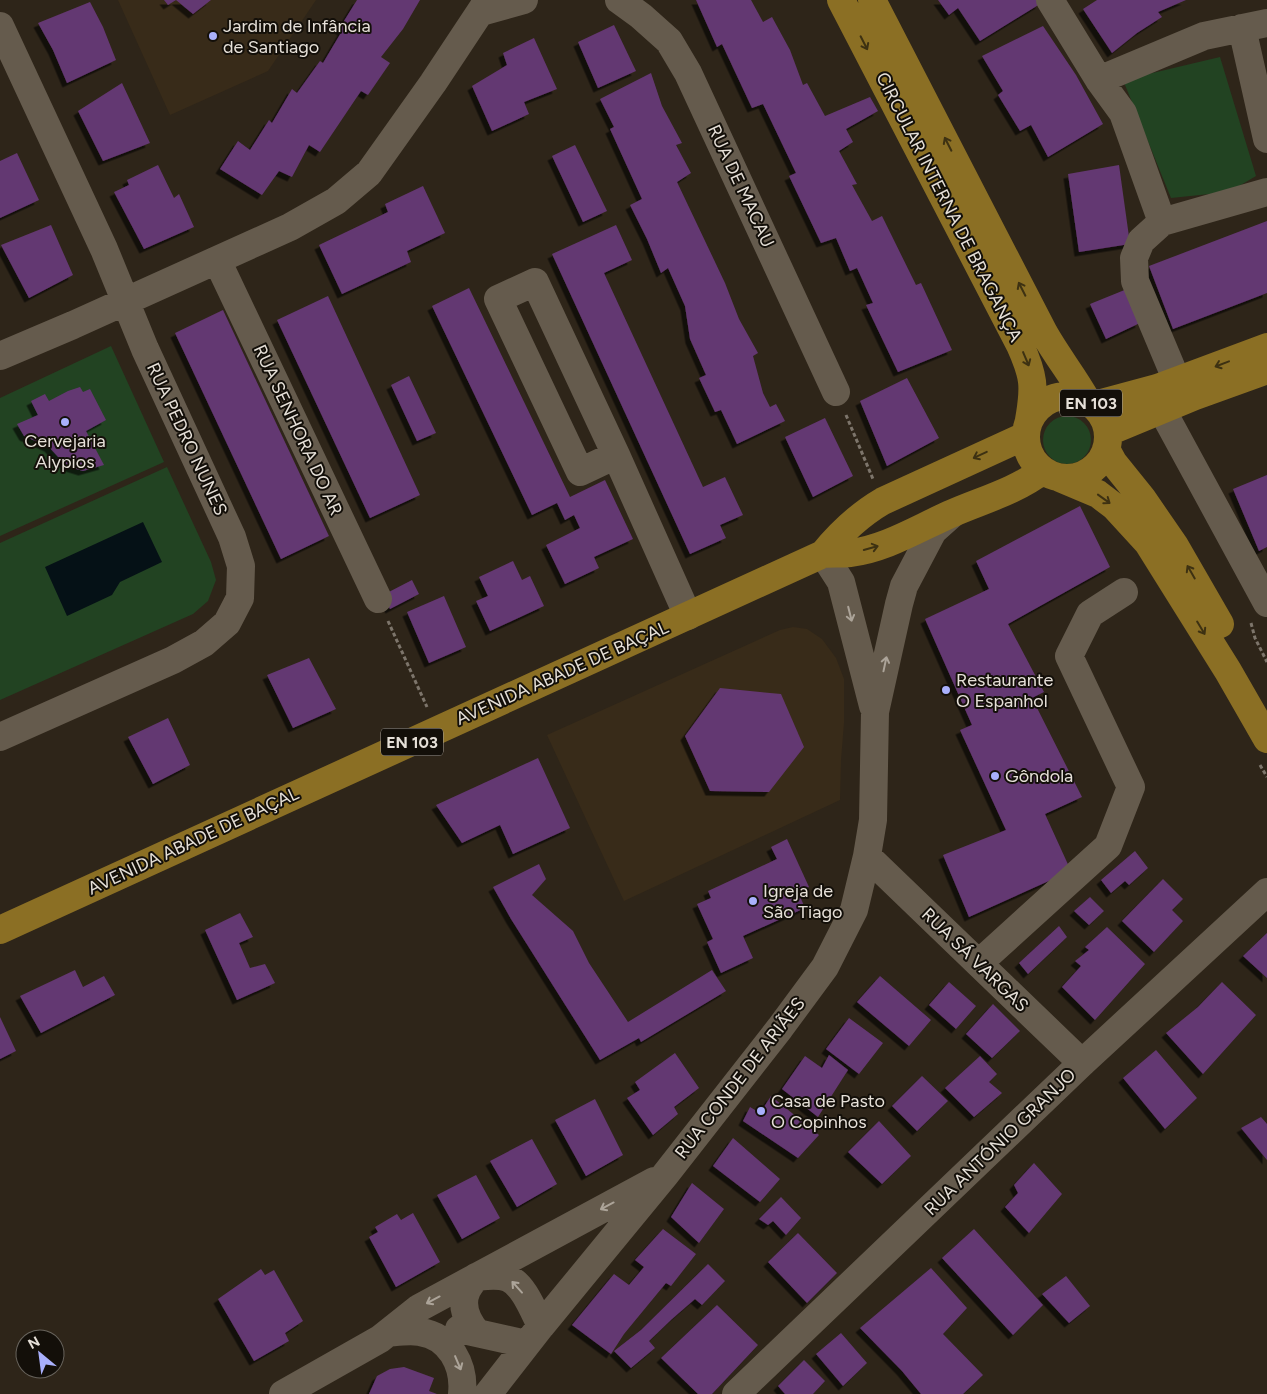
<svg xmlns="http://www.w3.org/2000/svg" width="1267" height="1394" font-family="Figtree,sans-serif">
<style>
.built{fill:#382b19}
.green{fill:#224322}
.water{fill:#051116}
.building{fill:#643772;filter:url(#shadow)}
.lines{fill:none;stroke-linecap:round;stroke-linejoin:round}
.path{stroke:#7d756b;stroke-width:3;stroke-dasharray:4 2.5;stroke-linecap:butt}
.street{stroke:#655b4d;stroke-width:28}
.primary{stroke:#8b6f24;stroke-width:28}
.oneway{stroke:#3d3112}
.oneway2{stroke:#aca499}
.poi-dot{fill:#a9b0fc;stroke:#130f09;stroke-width:2}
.labels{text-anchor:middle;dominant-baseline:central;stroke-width:4;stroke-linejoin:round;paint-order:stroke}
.shield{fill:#130f09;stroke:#a7a19a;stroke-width:1}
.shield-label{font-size:16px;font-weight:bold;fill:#e6e0d8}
.poi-label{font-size:18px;fill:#e6e0d8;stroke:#130f09;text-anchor:start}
.street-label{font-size:18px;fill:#e6e0d8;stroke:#130f09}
</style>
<defs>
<filter id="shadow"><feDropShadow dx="-4.5" dy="4.5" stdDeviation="0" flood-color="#0009"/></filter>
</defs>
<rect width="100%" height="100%" fill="#2e2519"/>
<!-- built -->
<path class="built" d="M118,0h198l-48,71 -98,44z
M793,627l14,2 15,10 14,19 8,21v44l-3,37 -1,40 -216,101 -77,-166 233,-105z"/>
<!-- green -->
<path class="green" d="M1220,57l36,119 -27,16 -58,6 -48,-118z
M111,346l53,116 -164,74v-138z
M1043 440a24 24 0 1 1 48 0a24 24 0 1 1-48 0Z
M167,467l44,95 5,18 -8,21 -15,13 -193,86v-157z"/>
<!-- water -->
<path class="water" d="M143,522l19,40 -42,20 -8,13 -45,21 -22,-49z"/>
<!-- building -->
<path class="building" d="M164,0h47l-18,14 -17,-14 -8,5z
M357,0h63l-17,29 -22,28 9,6 -22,32 -7,-4 -41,61 -11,-7 -17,32 -13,-6 -17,24 -42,-26 18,-28 12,9 19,-30 3,3 20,-34 5,4 23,-32 3,2 19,-32 -3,-2z
M696,0h55l12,22 9,-5 18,33 13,35 4,-2 18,33 45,-19 8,14 -32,18 7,13 -14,9 18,33 -5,1 20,36 10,-5 34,69 5,-2 31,67 -54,22 -32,-67 7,-2 -16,-35 -7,3 -14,-33 -15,5 -32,-67 7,-3 -33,-69 -11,4 -30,-64 -5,3z
M938,0h100l2,4 -60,37 -22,-33 -9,7z
M1097,0h89l-28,12 4,5 -25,16 -25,20 -29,-44z
M90,2l13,25 13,33 -49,23 -14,-33 -15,-27z
M614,25l22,46 -38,17 -20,-46z
M1043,26l33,49 27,49 -55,33 -17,-32 -11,6 -22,-36 5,-4 -21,-35z
M534,38l23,51 -33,13 5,12 -37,17 -20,-45 35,-21 -4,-12z
M651,73l11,33 20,37 -6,2 15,28 -14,9 48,101 14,36 19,34 -5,3 10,37 7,14 6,-3 9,17 -48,23 -16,-34 -6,2 -16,-34 7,-3 -16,-36 -5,-33 -17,-38 -7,5 -14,-34 -17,-34 12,-6 -32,-70 4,-2 -14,-28z
M122,83l28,60 -47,18 -25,-50z
M575,145l32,66 -24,11 -31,-66z
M17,153l22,47 -39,18v-57z
M158,165l16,33 5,-4 15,33 -50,22 -30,-57 15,-7 -2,-5z
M1119,165l11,79 -51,8 -11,-78z
M423,186l22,47 -38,18 4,11 -69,32 -23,-49 69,-33 -3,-8z
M1267,221v72l-94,36 -24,-63z
M51,225l22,50 -44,23 -28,-53z
M616,225l16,35 -28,13 99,214 22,-10 18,38 -23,10 6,13 -36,16 -138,-300z
M469,288l101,209 35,-17 28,59 -39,18 5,11 -34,16 -19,-39 34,-17 -6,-13 -9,5 -8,-17 -25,12 -100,-209z
M1127,289l13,34 -34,16 -16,-35z
M328,296l92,199 -50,23 -93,-198z
M223,310l106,226 -48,23 -106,-226z
M409,376l27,57 -19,8 -26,-56z
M907,378l32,60 -52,28 -27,-65z
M80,387l3,5 7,-3 16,31 -20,11 18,34 -21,6 -13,-4 -10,-8 -11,-12 -25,-11 -7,-12 21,-9 -7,-14 14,-7 4,7 19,-10z
M825,418l28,58 -40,21 -28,-60z
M1267,475v72l-8,4 -26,-62z
M1080,506l30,61 -102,57 36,68 -12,6 50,99 -37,17 26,57 -102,46 -26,-62 63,-25 -46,-100 12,-5 -47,-106 64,-30 -13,-28z
M513,561l9,19 8,-4 14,30 -54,25 -14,-30 12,-5 -9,-19z
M412,580l7,14 -29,15 -7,-14z
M444,596l22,51 -37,16 -22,-51z
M309,658l27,51 -43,19 -26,-53z
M720,688l61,6 23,53 -35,45 -59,-1 -25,-55z
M168,718l22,47 -37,19 -25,-47z
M538,758l32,70 -57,26 -13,-29 -38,18 -26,-38z
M787,839l22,48 -11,5 7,16 -62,28 10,22 -32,15 -14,-31 6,-3 -16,-35 14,-6 -3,-7 69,-32 -6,-12z
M1135,851l13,17 -19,17 -4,-4 -14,12 -10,-13z
M539,864l7,15 -14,16 41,36 16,32 39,59 84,-52 14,21 -85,51 -2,-4 -39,22 -89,-141 -18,-32z
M1163,879l20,20 -11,11 11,11 -29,31 -32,-31z
M1090,897l14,14 -15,14 -15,-14z
M240,913l13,24 -14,6 11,25 15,-4 10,19 -38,17 -32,-70z
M1059,926l8,11 -39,37 -9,-11z
M1107,927l38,37 -50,56 -33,-33 19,-21 -6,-5 14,-11 -4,-3z
M1267,933v45l-24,-22z
M75,970l8,17 21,-11 11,19 -74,38 -21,-37z
M880,976l51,44 -22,26 -52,-44z
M949,982l27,24 -20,23 -27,-24z
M1222,982l34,33 -53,59 -37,-41 32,-26z
M993,1004l27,27 -28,27 -26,-24z
M0,1017l16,34 -16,8z
M849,1018l34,25 -24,31 -33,-25z
M1156,1050l41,48 -32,31 -42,-51z
M675,1053l24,35 -25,19 4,7 -25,21 -26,-37 13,-8 -5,-8z
M829,1055l19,15 -30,47 -36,-28 23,-33 17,12z
M980,1056l17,18 -8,8 13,11 -28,24 -29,-29z
M922,1076l26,25 -31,30 -25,-25z
M771,1096l48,39 -21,23 -55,-37 7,-14 10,6z
M595,1099l28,56 -37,21 -31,-56z
M1261,1117l6,7v36l-26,-32z
M879,1121l32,35 -29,28 -34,-32z
M733,1138l47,41 -20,23 -47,-36z
M532,1139l25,45 -40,23 -27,-46z
M1034,1163l28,31 -33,39 -24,-26 13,-14 -4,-8z
M476,1175l24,43 -38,21 -25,-44z
M692,1183l32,26 -25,34 -28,-26z
M781,1197l20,21 -15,17 -13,-14 -5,4 -9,-6z
M413,1213l27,49 -44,25 -27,-50 9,-5 -3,-5 22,-13 4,6z
M663,1229l33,25 -25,32 -5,-3 -42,51 -13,20 -39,-29 42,-51 15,11 15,-18 -9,-7z
M974,1229l69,76 -30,30 -71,-77z
M798,1233l39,40 -30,30 -39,-41z
M708,1264l17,17 -23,24 -7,-6 -23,20 -23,22 6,7 -24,20 -17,-17 27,-21z
M931,1268l36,40 -24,26 40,41 -20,19h-42l-19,-23 -42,-43z
M261,1269l4,6 9,-5 29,51 -18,12 4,8 -35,20 -36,-62z
M1066,1276l24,30 -21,17 -27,-29z
M717,1305l41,40 -46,49h-14l-37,-36z
M841,1333l26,30 -24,23 -27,-32z
M804,1360l21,21 -12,13h-28l-7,-8z
M404,1367l30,11 -5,13 8,3h-68l8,-18 13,-7z"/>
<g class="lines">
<!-- path -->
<path class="path" d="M846,415l27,64
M388,621l39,86
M1251,623l4,15 12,24
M1260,765l7,12"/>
<!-- street -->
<path class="street" d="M619,0l22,16 28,25 19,32 148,319
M1050,0l49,80 24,33 39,109 105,-30
M481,12l43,-12
M0,26l104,223 41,100 87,188 9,29 -1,32 -13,25 -23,20 -31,17 -173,77
M1242,28l25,111
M1099,80l105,-44 63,-13
M1162,222l-21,19 -7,17 1,23 42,100
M217,260l161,339
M0,356l73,-31 217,-98 46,-26 33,-28 64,-90 55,-83
M1162,410l105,193
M616,455l-36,17 -82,-173 37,-17 81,173 72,161
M823,554l18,28 32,124
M867,856l215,207
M979,963l129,-117 23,-59 -62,-131 21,-42 34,-22
M459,1329l67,15
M388,1333c10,-1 22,-3 32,-1 30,4 45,34 42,62
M477,1333c-10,-12 -17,-28 -10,-43 2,-4 6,-9 9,-13 10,-1 22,-3 32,1 16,7 25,32 33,48
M283,1394l97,-55 39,-31 235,-127
M488,1394l53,-68 124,-151 115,-147 45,-61 29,-57 13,-54 6,-36 2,-108 24,-108 5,-18 29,-55 19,-17
M736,1394l346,-331 185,-171"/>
<!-- primary -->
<path class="primary" d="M841,0l179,345c14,31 15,41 9,75
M872,0l172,333c13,23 29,43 42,66
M1026 437a41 41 0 1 1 82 0a41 41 0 1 1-82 0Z
M1094,405l63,-17 110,-41
M1108,432l87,-36 72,-26
M1106,449l7,13 29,36 33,48 45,78
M1060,478l38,16 17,13 33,36 80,128 39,68
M823,554c18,-22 36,-39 60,-53l142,-65
M0,930l823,-376c9,-1 18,0 27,-1 36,-4 70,-26 103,-40 30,-13 63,-22 89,-42"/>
</g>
<!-- one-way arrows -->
<defs><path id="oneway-shaft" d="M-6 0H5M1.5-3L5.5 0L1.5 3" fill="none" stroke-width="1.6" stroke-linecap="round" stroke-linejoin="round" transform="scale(1.25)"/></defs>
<g class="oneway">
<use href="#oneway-shaft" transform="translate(864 43) rotate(63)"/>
<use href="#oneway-shaft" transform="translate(948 144) rotate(-117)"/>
<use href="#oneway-shaft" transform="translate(1022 289) rotate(-117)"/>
<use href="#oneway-shaft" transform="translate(1026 359) rotate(67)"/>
<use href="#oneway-shaft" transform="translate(1222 364) rotate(159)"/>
<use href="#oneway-shaft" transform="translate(980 455) rotate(155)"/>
<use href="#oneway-shaft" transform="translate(1104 499) rotate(36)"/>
<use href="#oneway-shaft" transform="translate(871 548) rotate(-16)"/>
<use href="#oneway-shaft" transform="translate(1191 572) rotate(-120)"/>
<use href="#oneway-shaft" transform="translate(1201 628) rotate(59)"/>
</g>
<g class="oneway2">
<use href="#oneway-shaft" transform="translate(850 614) rotate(76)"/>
<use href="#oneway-shaft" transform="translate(885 664) rotate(-78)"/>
<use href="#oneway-shaft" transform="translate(607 1206) rotate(152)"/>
<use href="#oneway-shaft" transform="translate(517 1287) rotate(-132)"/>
<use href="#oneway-shaft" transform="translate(433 1300) rotate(152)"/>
<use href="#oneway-shaft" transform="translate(458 1363) rotate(67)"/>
</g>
<!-- markers -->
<g class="poi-dot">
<circle cx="213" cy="36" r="5"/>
<circle cx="65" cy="422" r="5"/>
<circle cx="946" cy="690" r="5"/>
<circle cx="995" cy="776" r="5"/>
<circle cx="753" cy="901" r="5"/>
<circle cx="761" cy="1111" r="5"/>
</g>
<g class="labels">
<!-- shield labels -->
<g class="shield">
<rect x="1060" y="389.5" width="62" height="27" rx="4"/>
<rect x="381" y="728.5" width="62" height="27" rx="4"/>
</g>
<g class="shield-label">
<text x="1091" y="403">EN 103</text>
<text x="412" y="742">EN 103</text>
</g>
<!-- poi labels -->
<g class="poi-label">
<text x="223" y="26">Jardim de Infância<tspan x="223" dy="21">de Santiago</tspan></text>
<text x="65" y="441" text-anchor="middle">Cervejaria<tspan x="65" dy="21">Alypios</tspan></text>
<text x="956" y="680">Restaurante<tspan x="956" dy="21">O Espanhol</tspan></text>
<text x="1005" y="776">Gôndola</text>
<text x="763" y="891">Igreja de<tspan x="763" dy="21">São Tiago</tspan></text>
<text x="771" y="1101">Casa de Pasto<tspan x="771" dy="21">O Copinhos</tspan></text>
</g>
<!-- street labels -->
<g class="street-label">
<text transform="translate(741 186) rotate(65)">RUA DE MACAU</text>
<text transform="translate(949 207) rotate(63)">CIRCULAR INTERNA DE BRAGANÇA</text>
<text transform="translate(298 430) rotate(65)">RUA SENHORA DO AR</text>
<text transform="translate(187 439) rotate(65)">RUA PEDRO NUNES</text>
<text transform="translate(562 673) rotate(-24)">AVENIDA ABADE DE BAÇAL</text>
<text transform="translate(193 841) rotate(-25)">AVENIDA ABADE DE BAÇAL</text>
<text transform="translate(975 960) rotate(44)">RUA SÁ VARGAS</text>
<text transform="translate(740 1078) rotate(-52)">RUA CONDE DE ARIÃES</text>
<text transform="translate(1000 1142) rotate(-44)">RUA ANTÓNIO GRANJO</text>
</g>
</g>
<!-- north arrow -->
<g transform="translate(40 1354) rotate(331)"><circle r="24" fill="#130f09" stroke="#67635c"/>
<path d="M0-4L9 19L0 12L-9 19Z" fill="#a9b0fc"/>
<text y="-8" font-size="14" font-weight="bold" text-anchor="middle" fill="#e6e0d8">N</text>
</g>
</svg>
